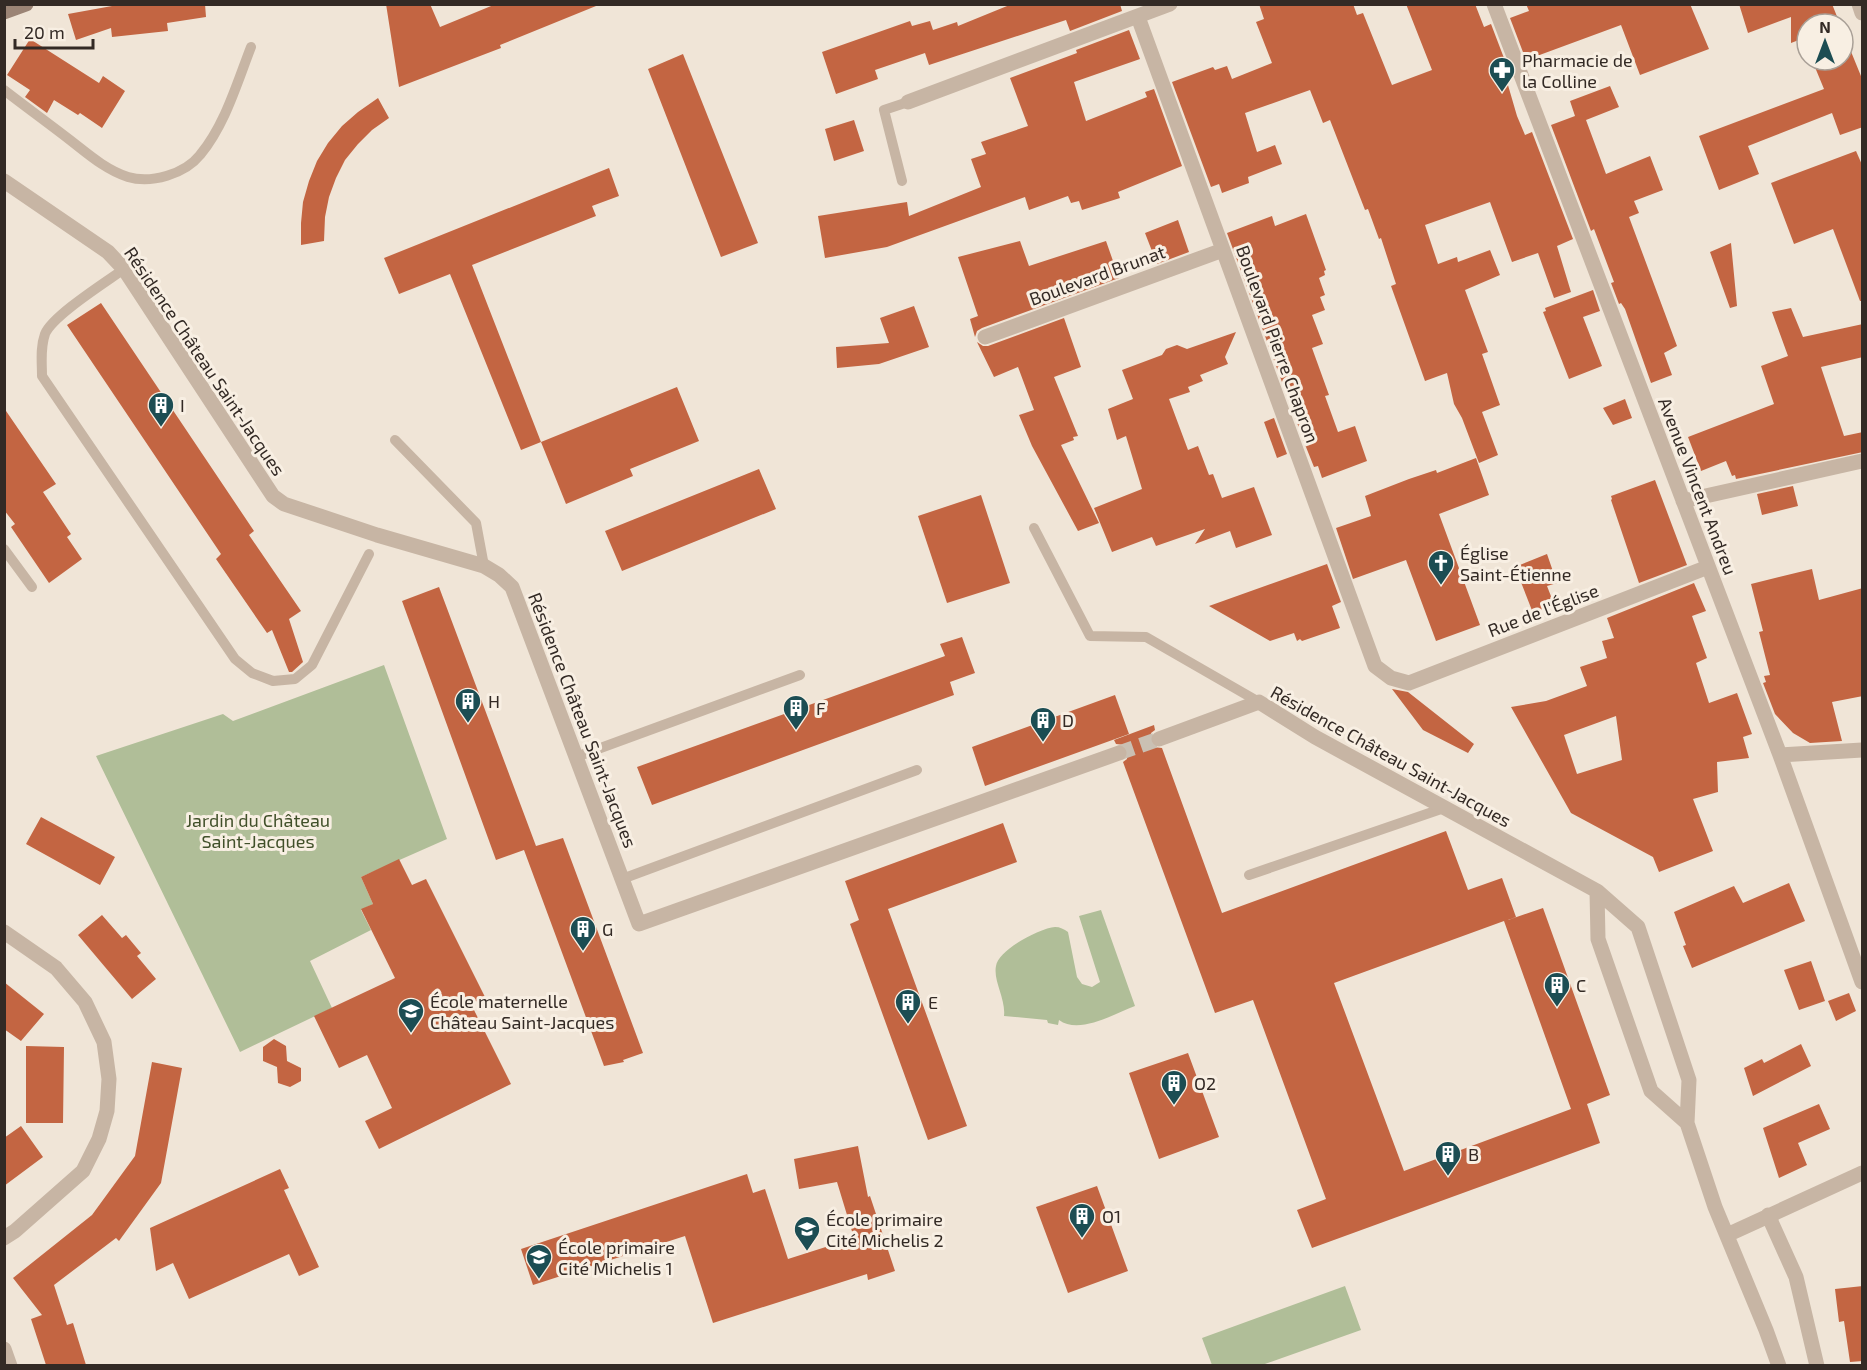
<svg xmlns="http://www.w3.org/2000/svg" width="1867" height="1370" font-family="'Exo 2',sans-serif">
<style>
.green{fill:#b0be98}
.building{fill:#c36542;fill-rule:evenodd}
.lines{fill:none;stroke-linecap:round;stroke-linejoin:round}
.street-tunnel{stroke:#cac0b3;stroke-width:15;stroke-dasharray:15 8;stroke-linecap:butt}
.lane{stroke:#c7b5a4;stroke-width:10}
.street{stroke:#c7b5a4;stroke-width:15}
.secondary{stroke:#9b8475;stroke-width:15}
.labels{text-anchor:middle;dominant-baseline:central;stroke-width:6;stroke-linejoin:round;paint-order:stroke}
.poi-label{font-size:18px;fill:#332a25;stroke:#f8efe3;text-anchor:start}
.street-label{font-size:18px;fill:#332a25;stroke:#f8efe3}
.park-label{font-size:18px;fill:#41502a;stroke:#f8efe3}
</style>
<rect width="100%" height="100%" fill="#f0e5d7"/>
<!-- green -->
<path class="green" d="M384,665l63,174 -86,38 12,27 -12,6 10,20 -61,31 22,47 -92,44 -144,-296 127,-42 10,7z
M1101,910l34,96c-21,8 -56,29 -76,14l-1,5 -10,-2 -1,-3 -43,-4c2,-17 -11,-35 -8,-50 2,-16 44,-38 59,-39 5,0 9,2 13,5l9,45 5,7 10,3 8,-5 -21,-66z
M1345,1286l16,44 -99,35h-50l-10,-27z"/>
<!-- building -->
<path class="building" d="M123,4h82l1,13 -39,6 1,8 -56,6 -1,-9 -35,12 -8,-26z
M386,4h44l10,23 56,-23 100,2 -96,39 1,3 -102,39z
M1012,4h108l2,7 -52,20 -4,-11 -137,45 -4,-12 -50,17 3,9 -42,15 -14,-42 88,-31 2,5 18,-5 3,9 24,-8 1,4z
M1259,4h94l4,11 6,-2 29,72 40,-15 -26,-66h69l9,23 7,-3 16,42 -4,2 14,48 8,19 7,-3 41,107 -16,7 14,46 -17,6 -16,-45 -26,9 -22,-60 -65,23 13,39 19,-7 1,5 32,-12 10,25 -35,15 23,62 -6,2 18,51 -18,7 16,43 -19,8 -17,-45 -8,-14 -7,-31 -22,8 -34,-95 5,-2 -15,-46 -2,1 -11,-30 -3,1 -35,-90 -7,3 -13,-33 -65,23 12,39 18,-7 7,19 -34,13 1,6 -27,10 -3,-9 -8,3 -39,-105 41,-15 2,3 12,-4 5,13 40,-16 -16,-41 8,-3z
M1526,4h164l19,45 -69,26 -19,-50 -95,35 -16,-42 19,-7z
M1739,4h93l8,20h-33v23l-3,-9 -13,5v-26l-43,16z
M1129,30l11,29 -66,23 12,39 61,-24 -2,-5 9,-3 28,77 -64,26 2,6 -38,12 -3,-9 -8,2 -3,-7 -39,14 -4,-13 -138,50 -62,11 -7,-42 89,-14 2,14 72,-29 -10,-28 15,-5 -5,-12 47,-16 -18,-48 67,-25 -1,-3z
M1843,32l20,49v46l-23,8 -8,-22 -84,33 11,28 -40,16 -20,-54 125,-47 -12,-29h31z
M30,39l69,44 4,-7 22,15 -23,37 -22,-15 -2,2 -24,-15 -7,13 -22,-16 5,-7 -23,-15z
M683,54l75,189 -37,14 -73,-188z
M1610,86l9,21 -33,13 20,54 44,-18 13,34 -29,11 5,12 -10,4 48,129 -13,7 8,22 -21,8 -26,-74 -4,-6 -2,1 -8,-21 3,-1 -20,-53 -3,2 -40,-106 24,-9 -5,-15z
M378,98l11,20 -17,12 -14,14 -13,16 -9,18 -7,19 -4,20 -1,24 -23,4v-22l2,-21 6,-21 8,-20 11,-18 14,-17 16,-14z
M854,120l10,31 -30,10 -9,-32z
M1856,151l7,16v134h-3l-27,-72 -39,15 -23,-61z
M609,168l10,28 -27,10 4,10 -124,49 69,177 -20,8 -71,-176 -51,20 -15,-36z
M1306,214l20,56 -2,1 1,4 -6,3 6,17 -5,2 5,13 -13,5 11,29 -11,4 17,47 -4,1 13,36 17,-6 12,35 -45,17 -4,-12 -4,1 -8,-20 -79,-214 45,-17 3,10z
M1178,220l11,32 -32,12 -12,-31z
M1020,241l9,25 77,-25 13,37 -137,50 -5,3 -2,6 -5,-18 8,-3 -20,-59z
M1731,243l6,63 -7,2 -20,-56z
M1593,290l7,21 -17,6 19,49 -33,13 -26,-67 3,-1 -1,-3z
M101,303l153,228 -5,4 52,76 -12,8 14,43 -11,10h-3l-17,-42 -5,3 -51,-74 5,-5 -154,-229z
M914,306l15,41 -50,17 -42,4 -1,-21 53,-4 -9,-25z
M1791,308l12,29 60,-13v33l-42,10 23,69 19,-4v20l-127,27 -1,-4 -3,1 -6,-15 -25,10 -13,-34 86,-33 -13,-38 27,-10 -16,-44z
M1064,318l17,49 -27,10 24,59 -5,1 1,3 -13,5 38,78 -21,8 -46,-85 -13,-31 15,-5 -16,-43 -24,10 -17,-35 6,4h5z
M1236,332l-11,25 3,7 -28,11 3,6 -15,6 2,5 -21,7 19,51 10,-4 11,29 4,-1 9,24 32,-11 18,48 -36,13 -6,-17 -35,13 10,-15 -49,17 -4,-9 -40,15 -18,-44 48,-19 -16,-53 -9,4 -9,-31 25,-10 -11,-29 40,-15 4,-6 11,-4 10,4z
M677,387l22,54 -69,28 3,7 -67,28 -25,-62z
M1625,399l7,19 -19,7 -10,-17z
M4,408l52,76 -13,8 28,42 -4,3 15,22 -33,24 -38,-56 4,-3 -11,-14z
M1274,418l13,36 -10,4 -13,-36z
M1476,458l13,37 -50,19 41,111 -44,16 -30,-81 -53,19 -17,-51 35,-12 -6,-20 44,-17 27,-9 1,3z
M759,469l17,40 -154,62 -17,-40z
M1655,480l32,85 -48,18 -28,-83 1,-1 -1,-3z
M1793,486l5,20 -36,9 -5,-21z
M981,495l29,88 -63,20 -29,-87z
M1547,554l10,29 -10,3 7,18 -21,9 -18,-46z
M1327,564l14,38 -9,4 8,22 -38,13 -2,-2 -3,2 -3,-8 -24,8 -61,-35z
M1812,569l7,31 44,-12v108l-31,6 10,39 -32,2 -17,-10 -18,-19 -12,-31 3,-1 -2,-6 6,-1 -11,-43 4,-1 -12,-47z
M1694,583l12,28 -14,5 15,42 -11,5 13,40 28,-10 15,41 -9,3 6,21 -32,4 1,30 -25,7 20,52 -54,21 -6,-15 -82,-44 -60,-106 35,-6 41,-15 -7,-19 27,-9 -5,-17 12,-3 -7,-20zM1616,716l6,44 -45,14 -13,-39z
M439,587l97,259 27,-8 80,215 -20,7 1,2 -20,4 -80,-216 -28,10 -94,-259z
M962,637l13,36 -25,9 4,13 -302,110 -15,-38 308,-111 -5,-12z
M1392,689l16,3 66,52 -6,9 -45,-23z
M1115,695l14,39 -144,52 -13,-39z
M1154,725l1,5 -4,3 -1,9 3,5 9,1 60,165 224,-82 22,59 34,-12 14,39 -8,3 35,-12 67,187 -23,9 13,39 -288,105 -15,-38 29,-11 -73,-199 -38,13 -92,-251 4,-3 1,-9 -3,-5 -9,-1 -2,-4zM1504,921l67,188 -167,62 -70,-188z
M41,817l74,40 -15,28 -74,-41z
M1003,823l14,39 -129,47 79,217 -39,14 -78,-216 9,-4 -14,-39z
M399,859l13,26 14,-6 59,118 -14,7 40,80 -132,65 -14,-28 27,-13 -25,-53 -28,13 -25,-52 81,-38 -34,-69 12,-5 -12,-27z
M1789,883l16,38 -113,47 -9,-22 3,-1 -12,-33 60,-26 9,17z
M102,915l20,23 4,-3 15,18 -4,3 19,23 -24,20 -54,-64z
M1811,961l14,40 -26,9 -15,-40z
M4,982l40,32 -23,27 -17,-12z
M1849,993l7,18 -20,10 -8,-20z
M274,1039l12,7 1,15 14,7v13l-11,6 -12,-4 -1,-16 -14,-6v-14z
M1801,1044l10,22 -58,30 -9,-28 18,-9 2,4z
M26,1046l38,1 -1,76h-37z
M1188,1053l31,84 -60,22 -30,-86z
M152,1062l30,6 -21,115 -42,58 -3,-3 -62,47 13,40 6,-2 13,42h-40l-15,-46 11,-4 -29,-37 79,-63 43,-59z
M1819,1104l11,25 -32,14 9,22 -28,13 -16,-50z
M21,1126l22,31 -39,29v-48z
M858,1146l10,51 2,-1 25,75 -27,9 -1,-6 -154,49 -28,-87 -152,49 -12,-36 226,-75 6,19 12,-4 23,70 66,-21 -17,-56 -38,7 -5,-30z
M280,1169l9,19 -5,2 35,77 -20,9 -10,-22 -100,45 -16,-36 -17,8 -6,-43z
M1097,1186l31,85 -60,22 -32,-86z
M1863,1286v75l-13,1 -6,-41 -5,1 -4,-33z"/>
<g class="lines">
<!-- street-tunnel -->
<path class="street-tunnel" d="M1119,753l40,-14"/>
<!-- lane -->
<path class="lane" d="M4,90c22,17 44,33 66,50 18,14 36,30 58,37 23,7 57,-3 72,-22 25,-30 37,-72 51,-108
M902,181l-18,-71 24,-8
M124,269c-18,13 -72,47 -79,65 -5,14 -3,28 -3,42l193,283 17,14 21,8 22,-2 17,-14 57,-111
M395,440l81,83 8,43
M1034,528l56,108 56,1 113,65
M4,549l28,38
M576,757l224,-82
M1249,875l195,-67
M622,879l295,-109"/>
<!-- street -->
<path class="street" d="M1494,4l286,751 82,227
M1859,4l3,9
M1138,17l237,649 16,12 18,5 299,-116
M908,102l262,-98
M4,181l104,71 16,17 149,227 11,8 93,31 107,31 15,9 13,12 127,337 480,-171
M985,337l238,-87
M1683,501l179,-40
M1159,739l100,-37 56,35 282,154 41,36 51,153 -2,43 28,84 51,123 13,36
M1780,755l82,-5
M1597,891l1,48 53,152 36,32
M4,932l52,36 29,34 19,40 5,37 -2,32 -8,28 -16,32 -68,60 -11,7
M1768,1215l28,62 21,89
M1727,1235l135,-62
M4,1349l6,17"/>
<!-- secondary -->
<path class="secondary" d="M4,12l22,-8"/>
</g>
<!-- icons -->
<defs>
<g id="pharmacy-pin" transform="scale(1.35)"><path d="M0 17L-7.5 6A9.5 9.5 0 1 1 7.5 6Z" fill="#1c4d53" stroke="#f8efe3"/><path d="M-2-6h4v4h4v4h-4v4h-4v-4h-4v-4h4Z" fill="#fff"/></g>
<g id="building-pin" transform="scale(1.35)"><path d="M0 17L-7.5 6A9.5 9.5 0 1 1 7.5 6Z" fill="#1c4d53" stroke="#f8efe3"/><path d="M-4-6H4V6H1V3H-1V6H-4ZM-2.5-4.3h1.7v1.8h-1.7ZM.8-4.3h1.7v1.8H.8ZM-2.5-1h1.7V.8h-1.7ZM.8-1h1.7V.8H.8Z" fill="#fff"/></g>
<g id="church-pin" transform="scale(1.35)"><path d="M0 17L-7.5 6A9.5 9.5 0 1 1 7.5 6Z" fill="#1c4d53" stroke="#f8efe3"/><path d="M-1.2-6h2.4v3.5h3.3v2.4h-3.3V6h-2.4V-.1h-3.3v-2.4h3.3Z" fill="#fff"/></g>
<g id="school-pin" transform="scale(1.35)"><path d="M0 17L-7.5 6A9.5 9.5 0 1 1 7.5 6Z" fill="#1c4d53" stroke="#f8efe3"/><path d="M0-5L7-2L0 1L-7-2ZM-4 1L0 2.5L4 1V4Q0 6-4 4Z" fill="#fff"/></g>
</defs>
<g fill-rule="evenodd">
<use href="#pharmacy-pin" x="1502" y="70"/>
<use href="#building-pin" x="161" y="405"/>
<use href="#church-pin" x="1441" y="563"/>
<use href="#building-pin" x="468" y="701"/>
<use href="#building-pin" x="796" y="708"/>
<use href="#building-pin" x="1043" y="720"/>
<use href="#building-pin" x="583" y="929"/>
<use href="#building-pin" x="1557" y="985"/>
<use href="#building-pin" x="908" y="1002"/>
<use href="#school-pin" x="411" y="1011"/>
<use href="#building-pin" x="1174" y="1083"/>
<use href="#building-pin" x="1448" y="1154"/>
<use href="#building-pin" x="1082" y="1216"/>
<use href="#school-pin" x="807" y="1229"/>
<use href="#school-pin" x="539" y="1257"/>
</g>
<g class="labels">
<!-- poi labels -->
<g class="poi-label">
<text x="1522" y="60">Pharmacie de<tspan x="1522" dy="21">la Colline</tspan></text>
<text x="180" y="405">I</text>
<text x="1460" y="553">Église<tspan x="1460" dy="21">Saint-Étienne</tspan></text>
<text x="488" y="701">H</text>
<text x="816" y="708">F</text>
<text x="1062" y="720">D</text>
<text x="602" y="929">G</text>
<text x="1576" y="985">C</text>
<text x="430" y="1001">École maternelle<tspan x="430" dy="21">Château Saint-Jacques</tspan></text>
<text x="928" y="1002">E</text>
<text x="1194" y="1083">O2</text>
<text x="1468" y="1154">B</text>
<text x="1102" y="1216">O1</text>
<text x="826" y="1219">École primaire<tspan x="826" dy="21">Cité Michelis 2</tspan></text>
<text x="558" y="1247">École primaire<tspan x="558" dy="21">Cité Michelis 1</tspan></text>
</g>
<!-- street labels -->
<g class="street-label">
<text transform="translate(1097 275) rotate(-20)">Boulevard Brunat</text>
<text transform="translate(1278 344) rotate(70)">Boulevard Pierre Chapron</text>
<text transform="translate(205 361) rotate(56)">Résidence Château Saint-Jacques</text>
<text transform="translate(1698 486) rotate(69)">Avenue Vincent Andreu</text>
<text transform="translate(1543 610) rotate(-21)">Rue de l'Église</text>
<text transform="translate(583 720) rotate(69)">Résidence Château Saint-Jacques</text>
<text transform="translate(1391 756) rotate(29)">Résidence Château Saint-Jacques</text>
</g>
<!-- park labels -->
<g class="park-label">
<text x="258" y="820">Jardin du Château<tspan x="258" dy="21">Saint-Jacques</tspan></text>
</g>
</g>
<!-- border -->
<rect width="1867" height="1370" fill="none" stroke="#332a25" stroke-width="12"/>
<!-- north arrow -->
<g transform="translate(1825 42)"><circle r="28" fill="#f8efe3" stroke="#a9a097" stroke-width="1.5"/>
<path d="M0-4.5L10 22L0 15L-10 22Z" fill="#1c4d53"/>
<text y="-9" font-size="16" font-weight="bold" text-anchor="middle" fill="#332a25">N</text>
</g>
<!-- scale -->
<path d="M15 39v9h78v-9" fill="none" stroke="#332a25" stroke-width="3"/>
<text x="24" y="39" font-size="18" fill="#332a25" stroke="#f8efe3" stroke-width="4.5" paint-order="stroke">20 m</text>
</svg>
